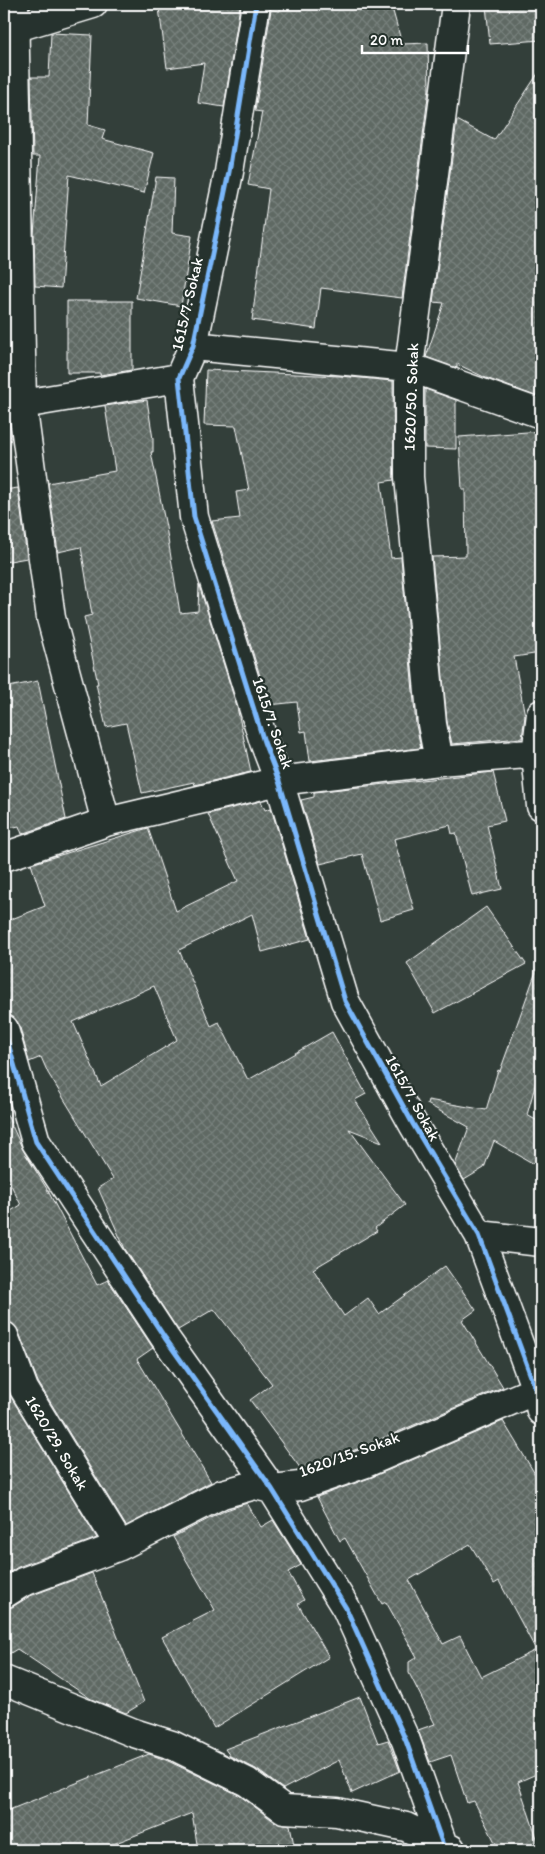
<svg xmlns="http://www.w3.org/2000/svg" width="545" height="1854" font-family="Itim,sans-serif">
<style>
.building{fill:url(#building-cross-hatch);stroke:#fff;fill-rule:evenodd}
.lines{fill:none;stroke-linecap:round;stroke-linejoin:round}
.minor-casing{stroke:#fff;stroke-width:31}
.major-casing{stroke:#fff;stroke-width:31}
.minor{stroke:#26332d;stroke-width:28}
.major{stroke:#26332d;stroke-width:28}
.cycleway-casing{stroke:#26332d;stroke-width:8}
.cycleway{stroke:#7ab7fb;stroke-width:5}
.labels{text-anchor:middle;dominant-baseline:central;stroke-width:4.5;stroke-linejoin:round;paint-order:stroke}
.street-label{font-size:16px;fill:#fff;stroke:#26332d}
</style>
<defs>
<pattern id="building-cross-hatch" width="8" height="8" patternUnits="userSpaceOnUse" patternTransform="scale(1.25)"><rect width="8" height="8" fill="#5f6964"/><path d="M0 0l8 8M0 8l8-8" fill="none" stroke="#77807b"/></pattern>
</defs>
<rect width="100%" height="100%" fill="#333f3a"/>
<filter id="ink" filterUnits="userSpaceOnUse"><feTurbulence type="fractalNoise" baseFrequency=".02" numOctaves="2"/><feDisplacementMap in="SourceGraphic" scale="10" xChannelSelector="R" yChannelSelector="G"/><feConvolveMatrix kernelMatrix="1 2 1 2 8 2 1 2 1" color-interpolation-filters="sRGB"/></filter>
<g filter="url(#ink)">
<!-- building -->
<path class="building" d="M188,4l52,2 -16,101 -26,-4 6,-40 -37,5 -8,-60z
M280,4h111l11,40 26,-1 1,46 -27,209 -81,-10 -5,41 -64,-9 17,-131 -21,-4 14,-73 -7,-1 16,-101 9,1z
M517,4h23l1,36 -51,4 -4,-38z
M51,33l41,2 -4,90 17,5 -3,9 52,14 -10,40 -75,-18 -8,113 -26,-2 -1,-51 6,-79h-7l-2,-79h18z
M541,69v329l-55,-20 -29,-14v4l-31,-11 18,-54 -11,-1 24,-182 37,20z
M156,177l18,1 -2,55 20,3 -11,70 -45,-8z
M67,301h65v69l-32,5v-2h-33z
M206,370l134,6 53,5 1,99 -13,2 10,76 10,-1 15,168 5,23 -111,13 -4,-30 -5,1 -4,-30 -28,3 -57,-184 28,-3 -4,-26 13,-2 -13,-64 -32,-1z
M425,389l31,11v49l-31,-1z
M147,400l6,39v13h-2l15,75 14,86 18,-2 1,-26 38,122 14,65 -56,13 -1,-3 -52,11 -16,-70 -20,4 -10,-43h2l-14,-67 8,-2 -11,-68 -23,5 -10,-69 67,-12 -10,-65z
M541,431v222l-27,4 11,59 -3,22 -70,6 -5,-22 -15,-165 34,-1 -1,-67h-3l-3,-52z
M18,488l9,70 -23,4v-72z
M38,681l28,138 -44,15 -3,-8 -15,3v-141z
M493,772l12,49 -18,4 15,64 -30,7 -16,-63 -4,1 -2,-9 -56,14 20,71 -34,10 -18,-66 -42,10 -19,-64 13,-3v-5z
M261,801l4,9 6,-2 39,131 -48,13 -10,-38 -73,36 32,76 8,-4 29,58 84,-48 34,62 -11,6 27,42 -33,-13 56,76 -30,23 2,3 -64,38 31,47 24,-18 11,16 66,-48 31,44 -14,10 41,67 -143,61 -59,21 -51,-69 22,-16 -58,-75 -36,21 -53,-81 -27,-61 15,-9 -65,-106 -7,-16 -12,5 -10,-38 -5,-6 -10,-4v-92l41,-16 -14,-42 117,-36 28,83 62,-30 -30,-67zM154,986l23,54 -76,46 -28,-64z
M486,907l40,57 -91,49 -28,-50z
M538,966l3,1v97l-14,51 14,8v45l-47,-27 -10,27 -20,12 -9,-15 14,-38 -42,-23 1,-4 58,10 12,-40 2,1z
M4,1108l19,42 24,39 50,96 11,-5 45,68 -16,11 74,123 -85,44 -88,-144 -20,-52 -5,-6 -9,-3v-106l17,-10 -17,-34z
M4,1380l7,17 86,141 -79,29 -14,9z
M503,1421l38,63v288l-23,10 23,68h-42l-25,-49 -7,2 -16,-48 -21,7 -12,-32 17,-6 -26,-51v-11l8,-5 -31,-55 -4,2 -37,-66 -5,3 -23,-44 55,-20zM470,1544l24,40 5,-3 37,69 -55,27 -21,-41 -17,8 -34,-64z
M247,1503l14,24 12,-7 28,45 -13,7 16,28 -6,4 31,53 -115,71 -52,-91 53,-27 -42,-73 53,-27z
M92,1573l52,129 -18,11 -35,-14 -74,-50 -13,8v-48l8,-2 18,-11z
M360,1697l18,46 10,-3 12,31 -48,22 -13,-33 -56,29 -27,-20 -26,-13 -5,-7z
M149,1754l17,6 73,35 36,27 15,3 5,25h-97l-6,-37 -94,37h-94v-38z"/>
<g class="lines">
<!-- minor casing -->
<g class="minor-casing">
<path id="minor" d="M14,4l8,399 29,215 55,204
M256,4l-27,168 -36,174 -14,32 15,139 70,225 15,39 66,220 68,123 66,111 57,155 5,21
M193,346l216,21 132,47
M5,407l174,-29
M541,714l-5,40 5,52
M439,761l-7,-37 -23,-247v-110l47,-363
M4,857l102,-35 173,-41 160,-20 102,-8
M4,1029l32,113 129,196 107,151 74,119 60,133 37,104
M479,1235l62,7
M4,1336l20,53 96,157
M4,1594l19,-12 97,-36 102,-52 33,-9 17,4 28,-3 66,-23 170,-73
M4,1680l130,53 38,12 75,37 37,27 53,3 69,15 45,22"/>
</g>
<!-- major casing -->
<g class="major-casing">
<path id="major" d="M4,31l89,-27"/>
</g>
<!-- minor -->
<use href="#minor" class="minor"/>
<!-- major -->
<use href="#major" class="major"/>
<!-- cycleway casing -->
<g class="cycleway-casing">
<path id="cycleway" d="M256,4l-27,168 -36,174 -14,32 15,139 70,225 15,39 66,220 68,123 66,111 57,155 5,21
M4,1029l32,113 129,196 107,151 74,119 60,133 37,104"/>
</g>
<!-- cycleway -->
<use href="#cycleway" class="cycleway"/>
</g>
</g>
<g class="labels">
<!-- street labels -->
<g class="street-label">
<text transform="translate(187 304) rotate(-77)">1615/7. Sokak</text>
<text transform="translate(411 397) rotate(-88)">1620/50. Sokak</text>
<text transform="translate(273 723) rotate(71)">1615/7. Sokak</text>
<text transform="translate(413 1098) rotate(61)">1615/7. Sokak</text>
<text transform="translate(57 1443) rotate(59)">1620/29. Sokak</text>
<text transform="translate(349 1454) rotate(-20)">1620/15. Sokak</text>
</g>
</g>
<!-- margin -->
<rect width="545" height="1854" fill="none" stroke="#26332d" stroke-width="20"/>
<rect x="10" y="10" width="525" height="1834" fill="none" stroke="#fff" stroke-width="2" filter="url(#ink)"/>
<!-- scale -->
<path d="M362 45v8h106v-8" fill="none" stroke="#ffffff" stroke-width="2.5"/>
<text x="370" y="45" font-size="15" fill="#ffffff" stroke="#26332d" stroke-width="4" paint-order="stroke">20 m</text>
</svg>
